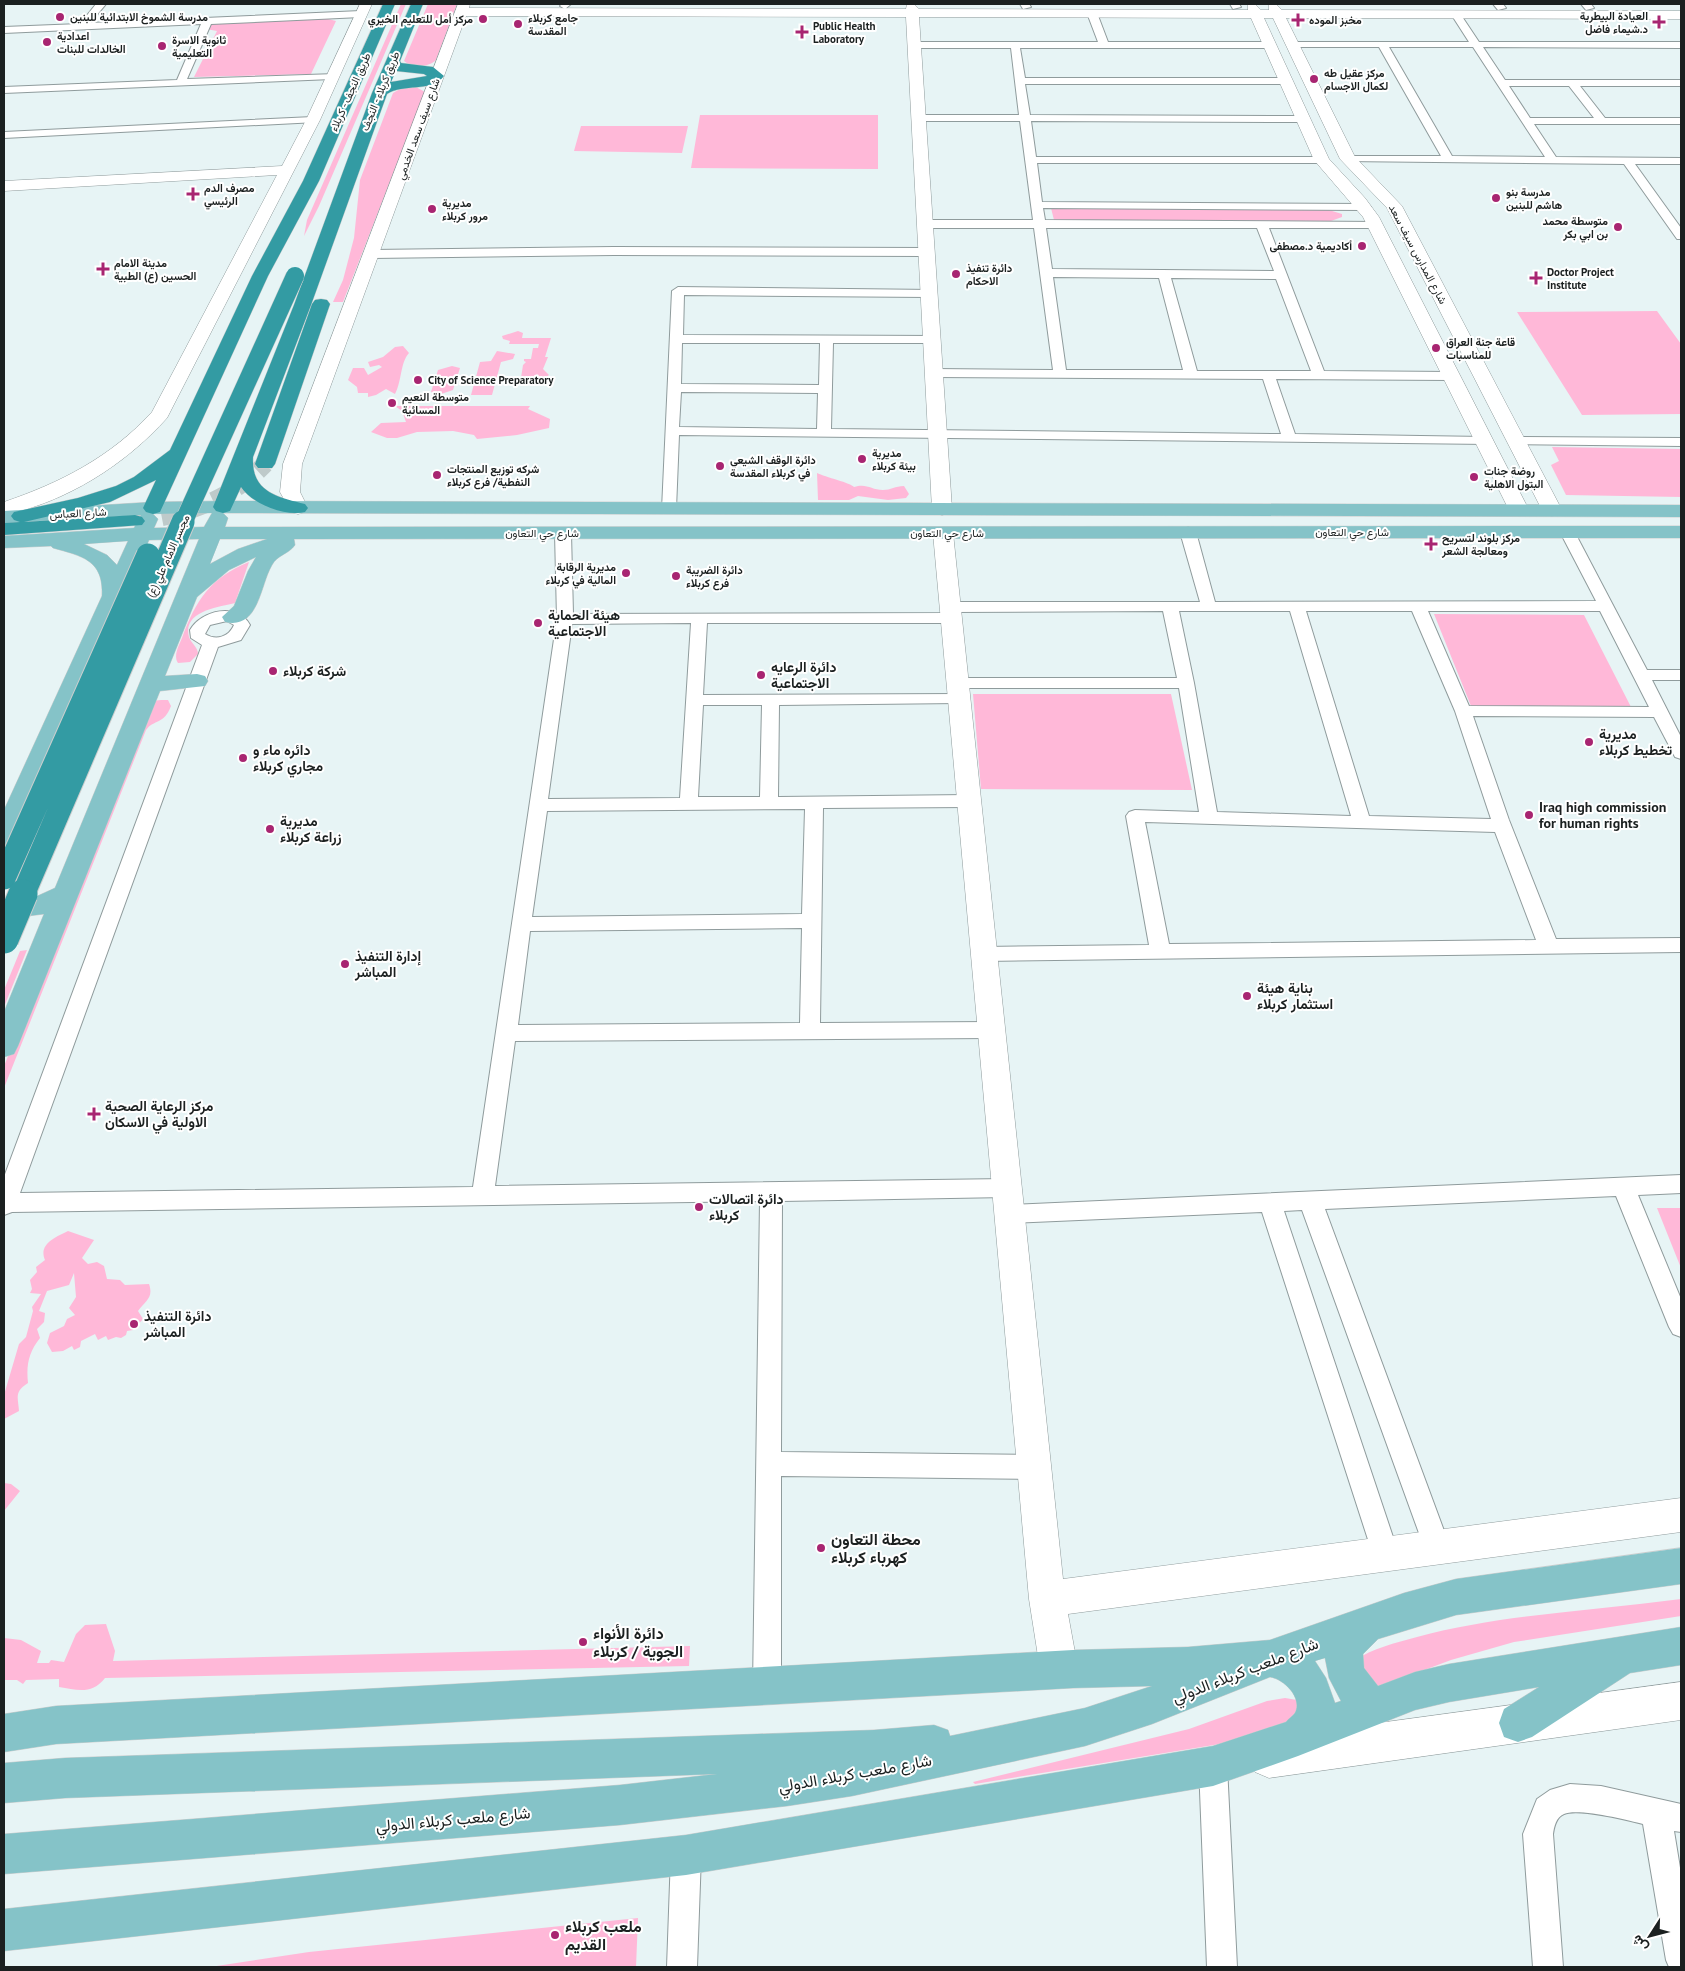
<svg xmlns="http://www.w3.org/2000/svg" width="1685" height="1971" font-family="'PT Sans',Vazirmatn,sans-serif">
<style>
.green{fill:#ffb8d8}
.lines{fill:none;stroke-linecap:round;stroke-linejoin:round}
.highway-tunnel{stroke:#becaca;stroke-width:18;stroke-dasharray:18 9;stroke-linecap:butt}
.street-casing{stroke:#8f9b9c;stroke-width:2}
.secondary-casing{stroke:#8f9b9c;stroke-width:1}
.primary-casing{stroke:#cdcece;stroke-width:1}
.highway-casing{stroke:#cdcece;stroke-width:1}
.street{fill:#fff;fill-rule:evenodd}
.secondary{fill:#fff;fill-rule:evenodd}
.primary{fill:#85c3c8;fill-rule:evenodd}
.highway{fill:#339ba3;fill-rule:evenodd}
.highway-bridge-far2-casing{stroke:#cdcece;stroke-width:19;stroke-linecap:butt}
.highway-bridge-far1-casing{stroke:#cdcece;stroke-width:25;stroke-linecap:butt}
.highway-bridge-casing{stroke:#cdcece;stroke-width:31;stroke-linecap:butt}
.highway-bridge-far2{stroke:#339ba3;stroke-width:18}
.highway-bridge-far1{stroke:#339ba3;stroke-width:23}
.highway-bridge{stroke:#339ba3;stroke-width:29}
.poi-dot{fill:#a82571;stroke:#fff;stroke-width:2}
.labels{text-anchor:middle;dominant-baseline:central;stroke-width:4;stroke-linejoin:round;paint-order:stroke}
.far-poi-label{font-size:11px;font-weight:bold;fill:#1b2020;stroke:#fff;text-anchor:start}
.far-street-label{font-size:11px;fill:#1b2020;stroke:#fff}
.poi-label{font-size:14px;font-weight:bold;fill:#1b2020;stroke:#fff;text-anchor:start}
.near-poi-label{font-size:16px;font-weight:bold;fill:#1b2020;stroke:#fff;text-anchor:start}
.near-street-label{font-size:16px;fill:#1b2020;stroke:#fff}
</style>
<rect width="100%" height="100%" fill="#e7f4f5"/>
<!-- green -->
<path class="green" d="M401,4h5l-87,202 -15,30 3,-16z
M428,4h29l-21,56c-8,8 -24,8 -32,1z
M324,18l12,3 -25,53 -117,3 23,-46 -11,-2 1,-3 9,-4z
M416,87l9,5 -82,210h-10l10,-22 11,-42 6,-58 33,-87 9,-5z
M700,115h178v54l-187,-1z
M581,126h107l-6,27 -108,-2z
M1319,207l23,7v3l-11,4 -277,-1 -3,-12z
M1657,311l24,33v70l-99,1 -65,-103z
M518,331l5,2 -1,5h29l-6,19h3l-5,12 6,6 -12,8 -8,2 1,-8 -9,1 2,-13 3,-3 -2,-1v-2h7l2,-11h5l1,-4h-30l1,-3 -7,-2 -1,-3z
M403,346l6,7c-9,10 -7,28 -14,41l-9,-5 -10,6 -8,2v-4h-10l-1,-6 -9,-7 5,-12h11l4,7 14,-8 -3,-2 -9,2 -2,-5 15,-5 12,-10z
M497,351l18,3 -2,5 -12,3 -9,33h-21l9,-33 11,-1z
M452,366l8,2 -7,22 -12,4 -10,-2 7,-22z
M395,406h135l-2,3 22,10 -1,9 -32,7 -40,4 -3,-4 -21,-4 -36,1 -20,6h-10l-16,-6 10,-9 25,-1 -4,-11z
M1552,447l129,2v48l-115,-2 -15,-30 8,-4z
M817,473c8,4 34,10 37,14 13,-4 17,3 29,3 8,0 12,-4 21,-4l5,8 -3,4 -18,2 -30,-4 -9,4h-31z
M249,562l-14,41c-16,4 -53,8 -46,34 2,6 9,10 9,17l-8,8 -12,1c-5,-7 1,-18 4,-25 14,-38 28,-60 67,-76z
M1434,614l150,1 47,92 -160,-1z
M973,694h198l21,96 -211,-1z
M161,700h7l3,6c-7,19 -17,13 -25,24l-142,358v-22l148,-365z
M27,950l-23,57v-17l16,-39z
M1657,1208h24v60z
M68,1231l26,9 -12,18 6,6 9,-2 7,4 3,13 13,1 5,5 24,-1c5,14 -4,17 -11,27l5,8 -10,11 -6,1 -1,4 -5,3 -5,-1 -8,3 -2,-4 -8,4 -3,-6 -14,7 -1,6 -6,3 -2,-4 -9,5 -11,1 -5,-9 3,-10 14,-7 3,-7 8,-4 -6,-7 7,-11 -2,-24 -5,12 -22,6 -8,20 6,2 -1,9 -7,7 3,9c-11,14 -14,26 -12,45 -14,9 -10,14 -9,28l-15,8v-24l15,-51 7,-7 7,-26 -1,-4 9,-13 -11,-1 2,-4 -2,-9 7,-8 -1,-5 9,-7c-7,-16 11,-23 23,-29z
M4,1483l7,1 9,7 -16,20z
M1681,1599v17l-167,26 -63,18 -80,30 -17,-29c19,-13 41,-18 63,-24 86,-23 176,-26 264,-38z
M106,1624l9,27 -2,10 577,-15 -1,20 -584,12c-13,17 -28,12 -46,9v-8l-33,1 -3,4 -6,-4h-13v-42l17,2 20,11 -4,12h12l2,-3 13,2 12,-28 9,-9z
M1285,1698l12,2 10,4 -32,31 -300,49 -2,-2 216,-53 78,-28z
M638,1918l-2,49h-426l99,-15z"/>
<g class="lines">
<!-- highway-tunnel -->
<path class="highway-tunnel" d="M135,521c50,-5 95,-21 130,-57"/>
<!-- street casing -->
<g class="street-casing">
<path id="street" d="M96,4h10l-16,19 271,-12 5,3 -5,3 -150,7 -24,55 149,-5v4l-4,1 -328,14v-6l173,-7 24,-56 -197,9v-6l76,-3z
M562,4h9l-6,5 -5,-3z
M1020,4h9l2,3 -8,2z
M1230,4h9l2,3 -8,2z
M1493,4h10l3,4 -8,2z
M1581,4h10l3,4 -8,2z
M1092,10l5,3 11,29h162l5,3 -5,3h-250l5,30h261l5,3 -5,3h-261l5,31 273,1 5,3 -5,3 -272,-1 5,36h286l5,3 -5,3h-285l5,39 323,2 6,3 -6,3 -322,-2 2,12 333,2v4l-4,2h-105l55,143 127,1 7,4 -7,4 -175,-1 19,55 189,3 5,1 2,3 -2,3 -810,-9 -3,74 -2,3h-10l-2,-3 10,-218 6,-4 255,3 2,3 -6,4 -245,-2 -1,40 254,1 1,3 -1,3 -5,1h-99l-2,86 450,5 -18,-55 -329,-2 -7,-4 7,-4 119,1 -19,-142h-109l-6,-4 6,-4h108l-13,-99h-101l-5,-3 5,-3h100l-8,-67h-97l-5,-3 5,-3h184l-11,-29zM1046,228h211l17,43 -222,-2zM1053,277l106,1 24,92h-117zM1171,278l105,1 35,92h-114zM682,343h138l-1,42 -138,-1zM681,392l137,1 -1,36 -138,-2z
M1456,11l3,1 20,30h202v6l-198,-1 22,33h176v6h-101l25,32h76v6h-147l22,33 125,1v6h-46l46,64v11h-4l-53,-75 -280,-3 -1,-2 5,-3h93l-62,-109h-87l-5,-3 2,-2h180l-18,-28zM1389,47h84l72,110 -93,-1zM1509,86h60l25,32h-64z
M313,117l5,3 -1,2 -313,16v-6z
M614,247l313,1 6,4 -6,4 -313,-1 -242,3 -6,-4 6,-4z
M1516,437l165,1v8l-170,-2 -2,-3 2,-3z
M1188,527l8,5 19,70 381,-1 -36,-69 8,-5 5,2 74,141h34v10h-29l29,57v22l-6,-2 -21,-40 -181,-1 36,104 47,119 125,-1v14l-697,9 -7,-2 -3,-5 3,-5 7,-2 165,-2 -23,-129 3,-4 6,-2 64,2 -20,-124h-221l-6,-1 -2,-4 2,-4 6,-1h219l-14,-67 -213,1 -8,-5 8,-5h250l-20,-70zM1179,611h111l61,205 -134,-4 -23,-129zM1306,611h106l43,100 36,108 -122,-3zM1428,611h172l49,96 -180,-1zM1145,822l350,10 41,108 -367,4z
M563,528l8,5 2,81 378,-1 8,5 -8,5h-244l-4,72 262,-1 2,4 -2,4 -6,1 -180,2 -1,92 191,-2 6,2 3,4 -3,4 -6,2 -146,1 -3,215 172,-1 7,2 3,6 -3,6 -7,2 -477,3 -20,145 512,-7 8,3 3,6 -3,6 -8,3 -225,4 -1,251 253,3 9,4 4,8 -4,8 -9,4 -253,-3v211l-4,10 -10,4 -10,-4 -4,-10 7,-486 -748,11 -8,3v-38l198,-532 -11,-7 -1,-8c11,-20 48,-28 60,-5l-9,15 -23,7 -198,546 453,-6 84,-568 -2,-86zM227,621l7,4c-5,12 -18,16 -29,9l5,-9zM691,623l-11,175 -132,1 24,-175zM703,705h59l-2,92h-62zM805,809l-3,105 -270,3 15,-106zM802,928l-2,95 -282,2 12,-94z
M1681,1175v18l-43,2 43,104v38l-8,-3 -4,-7 -53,-131 -291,13 125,338 -4,9 -9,4 -9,-4 -4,-9 -122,-337 -18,1 115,344 -4,9 -9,4 -9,-4 -4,-9 -111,-343 -253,11 -8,-2 -3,-7 3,-7 8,-2z
M1213,1752l10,4 4,10 10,201h-30l-8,-201 4,-10z
M1570,1784l31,2 80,18v28l-7,-1 7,43v93h-12l-3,-7 -23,-136c-16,-4 -65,-16 -79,-10 -8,3 -10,13 -11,20l10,133h-30l-10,-133 14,-35 13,-9z
M686,1840l10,5 5,10 -4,112h-30l4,-112 5,-10z"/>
</g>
<!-- secondary casing -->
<g class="secondary-casing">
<path id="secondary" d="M360,4h12l-52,116 -153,298c-42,47 -101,84 -163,97v-13c56,-19 107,-45 148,-90l125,-237 -273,16v-10l278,-15 24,-46z
M458,4h12l-1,4 437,1 1,-5h7l5,5 329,1v-6h7l6,6h8v-6h7l6,6 399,1v8l-395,-1 69,139 47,49 160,304 -3,4 -7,2 -7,-2 -3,-4 -155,-302 -47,-49 -67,-141h-9l65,141 36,39 14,19 150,293 -3,4 -7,2 -7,-2 -3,-4 -146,-293 -49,-57 -63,-142 -332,-1 33,492 -3,4 -7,2 -7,-2 -3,-4 -26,-492 -440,-1 -164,448 -2,28 8,16 -3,4 -7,2 -7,-2 -11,-20 3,-28z
M943,527l7,2 3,4 110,1046 618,-81v34l-613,82 10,55 -6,13 -13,6 -13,-6 -6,-13 -11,-70 -96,-1066 3,-4z
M1681,1682v38l-412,58 -14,-6 -6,-14 6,-14 14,-6z"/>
</g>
<!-- primary casing -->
<g class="primary-casing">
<path id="primary" d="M223,501l1458,4v12l-1458,-4 5,5 -3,9 1456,-1v12l-1387,1 1,6c-6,9 -18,10 -23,20 -12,20 -13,65 -47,57l-3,-5 12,-11 14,-35 8,-14 -27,13 -32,27 -32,79 32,-2 8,2 3,5 -3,5 -45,5 -142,355 -4,8 -10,3v-45l40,-98 -40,5v-18l29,-3 22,-10 144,-349 -50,1 -132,297 -4,6 -9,3v-36l98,-214c2,-36 -20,-40 -49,-48l-2,-2 -47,2v-12l130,-8 7,-13 -137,8v-12l149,-9zM212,513l-8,14 -50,1 4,-9 -5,-5zM220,539h47l-29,10 -28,15zM128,541l-11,24 -10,-10 -23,-11z
M1681,1548v36l-225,31 -78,24 -15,15 1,14 14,18 37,-14 34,-8 232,-37v38l-51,8 -98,64 -14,5 -14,-5 -5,-14 5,-14 35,-22 -90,15 -34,8 -117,46 -85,30 -527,89 -682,76v-42l682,-74 527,-89 73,-24c2,-3 7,-6 9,-9 8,-15 -11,-34 -25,-36l-118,47 -67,22 -233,50 -65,10 -167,19 -616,49v-40l616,-49 97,-11 -652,24 -61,5v-40l61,-5 809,-28 60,-5 14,5 2,6 135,-28 67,-22 -79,2 -1017,56 -52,8v-38l52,-8 1017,-56 115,-3 82,-7 134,-47 52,-14zM1325,1658l4,20 12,23 -6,2 -9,-25 -11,-17z"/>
</g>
<!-- highway casing -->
<g class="highway-casing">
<path id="highway" d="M383,4h12l-76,177 -51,95 -108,236 -7,2 -7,-2 -3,-4 13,-28 -46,22 -86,20 111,-7 7,2 3,4 -3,4 -138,10v-12l16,-1 -6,-2 -3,-4 3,-4 64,-14 38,-12 18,-9 36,-27 82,-174 51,-95z
M411,4h12l-23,57 1,2 32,4 11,9c-13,17 -41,7 -57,18l-76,211 -58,152c-2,35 24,40 52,47l3,4 -3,4c-19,5 -53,-8 -64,-25l-11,24 -7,2 -7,-2 -3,-4 81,-202 78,-212zM396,71l28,3 3,2 -36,6z
M321,299l6,1 3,4 -55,160 -3,4h-14l-3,-4 57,-160 3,-4z"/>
</g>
<!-- street -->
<use href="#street" class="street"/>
<!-- secondary -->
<use href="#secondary" class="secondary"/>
<!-- primary -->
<use href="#primary" class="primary"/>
<!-- highway -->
<use href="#highway" class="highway"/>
<!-- highway-bridge-far2 casing -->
<g class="highway-bridge-far2-casing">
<path id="highway-bridge-far2" d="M183,523l112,-247"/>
</g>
<!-- highway-bridge-far1 casing -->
<g class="highway-bridge-far1-casing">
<path id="highway-bridge-far1" d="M4,878l144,-323
M23,895l160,-373"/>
</g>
<!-- highway-bridge casing -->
<g class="highway-bridge-casing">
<path id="highway-bridge" d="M4,939l19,-45"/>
</g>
<!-- highway-bridge-far2 -->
<use href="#highway-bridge-far2" class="highway-bridge-far2"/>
<!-- highway-bridge-far1 -->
<use href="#highway-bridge-far1" class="highway-bridge-far1"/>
<!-- highway-bridge -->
<use href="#highway-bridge" class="highway-bridge"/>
</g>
<!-- markers -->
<g class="poi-dot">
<circle cx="60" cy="17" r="5"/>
<circle cx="483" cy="19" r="5"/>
<path d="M1295.5 12.5h5v5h5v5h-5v5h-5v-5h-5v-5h5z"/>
<path d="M1656.5 14.5h5v5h5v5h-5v5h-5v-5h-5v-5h5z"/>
<circle cx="518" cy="24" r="5"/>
<path d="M799.5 24.5h5v5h5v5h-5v5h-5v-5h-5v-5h5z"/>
<circle cx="47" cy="42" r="5"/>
<circle cx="162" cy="46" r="5"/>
<circle cx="1314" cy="79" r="5"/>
<path d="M190.5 186.5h5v5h5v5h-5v5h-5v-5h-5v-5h5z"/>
<circle cx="1496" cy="198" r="5"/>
<circle cx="432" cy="209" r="5"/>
<circle cx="1618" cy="227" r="5"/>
<circle cx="1362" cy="246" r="5"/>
<path d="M100.5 261.5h5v5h5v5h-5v5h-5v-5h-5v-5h5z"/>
<circle cx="956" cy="274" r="5"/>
<path d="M1533.5 270.5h5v5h5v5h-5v5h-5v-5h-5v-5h5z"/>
<circle cx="1436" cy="348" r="5"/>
<circle cx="418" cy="380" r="5"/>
<circle cx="392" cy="403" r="5"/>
<circle cx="862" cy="459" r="5"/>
<circle cx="720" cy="466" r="5"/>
<circle cx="437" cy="475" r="5"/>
<circle cx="1474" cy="477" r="5"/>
<path d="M1428.5 536.5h5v5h5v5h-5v5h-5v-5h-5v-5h5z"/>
<circle cx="626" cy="573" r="5"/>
<circle cx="676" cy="576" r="5"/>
<circle cx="538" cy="623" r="5"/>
<circle cx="273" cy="671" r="5"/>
<circle cx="761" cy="675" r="5"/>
<circle cx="1589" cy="742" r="5"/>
<circle cx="243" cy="758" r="5"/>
<circle cx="1529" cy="815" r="5"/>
<circle cx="270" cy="829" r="5"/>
<circle cx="345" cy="964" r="5"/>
<circle cx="1247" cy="996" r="5"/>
<path d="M91.5 1106.5h5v5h5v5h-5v5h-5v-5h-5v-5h5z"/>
<circle cx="699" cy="1207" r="5"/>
<circle cx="134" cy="1324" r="5"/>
<circle cx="821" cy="1548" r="5"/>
<circle cx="583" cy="1642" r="5"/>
<circle cx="555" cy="1935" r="5"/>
</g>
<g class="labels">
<!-- far-poi labels -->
<g class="far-poi-label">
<text x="1648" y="16" text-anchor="end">العيادة البيطرية<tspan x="1648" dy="13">د.شيماء فاضل</tspan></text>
<text x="70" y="17">مدرسة الشموخ الابتدائية للبنين</text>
<text x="528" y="18">جامع كربلاء<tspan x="528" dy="13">المقدسة</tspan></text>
<text x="473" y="19" text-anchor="end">مركز أمل للتعليم الخيري</text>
<text x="1309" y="20">مخبز الموده</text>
<text x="813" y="26">Public Health<tspan x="813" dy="13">Laboratory</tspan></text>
<text x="57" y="36">اعدادية<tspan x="57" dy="13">الخالدات للبنات</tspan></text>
<text x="172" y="40">ثانوية الاسرة<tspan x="172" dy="13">التعليمية</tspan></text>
<text x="1324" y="73">مركز عقيل طه<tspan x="1324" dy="13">لكمال الاجسام</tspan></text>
<text x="204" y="188">مصرف الدم<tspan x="204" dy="13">الرئيسي</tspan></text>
<text x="1506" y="192">مدرسة بنو<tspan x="1506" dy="13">هاشم للبنين</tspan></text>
<text x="442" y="203">مديرية<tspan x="442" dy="13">مرور كربلاء</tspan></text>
<text x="1608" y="221" text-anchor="end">متوسطة محمد<tspan x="1608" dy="13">بن ابي بكر</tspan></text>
<text x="1352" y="246" text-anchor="end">أكاديمية د.مصطفى</text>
<text x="114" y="263">مدينة الامام<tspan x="114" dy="13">الحسين (ع) الطبية</tspan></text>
<text x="966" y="268">دائرة تنفيذ<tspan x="966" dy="13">الاحكام</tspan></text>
<text x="1547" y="272">Doctor Project<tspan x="1547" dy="13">Institute</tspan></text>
<text x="1446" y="342">قاعة جنة العراق<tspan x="1446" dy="13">للمناسبات</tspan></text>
<text x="428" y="380">City of Science Preparatory</text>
<text x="402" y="397">متوسطة النعيم<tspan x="402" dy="13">المسائية</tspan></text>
<text x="872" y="453">مديرية<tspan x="872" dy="13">بيئة كربلاء</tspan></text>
<text x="730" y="460">دائرة الوقف الشيعي<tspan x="730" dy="13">في كربلاء المقدسة</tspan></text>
<text x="447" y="469">شركه توزيع المنتجات<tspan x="447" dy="13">النفطية/ فرع كربلاء</tspan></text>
<text x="1484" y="471">روضة جنات<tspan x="1484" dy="13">البتول الاهلية</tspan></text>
<text x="1442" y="538">مركز بلوند لتسريح<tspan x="1442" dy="13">ومعالجة الشعر</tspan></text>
<text x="616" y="567" text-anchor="end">مديرية الرقابة<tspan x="616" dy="13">المالية في كربلاء</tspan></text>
<text x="686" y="570">دائرة الضريبة<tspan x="686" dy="13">فرع كربلاء</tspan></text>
</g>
<!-- far-street labels -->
<g class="far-street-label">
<text transform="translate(380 91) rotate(-68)">طريق كربلاء - النجف</text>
<text transform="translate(350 92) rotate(-66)">طريق النجف - كربلاء</text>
<text transform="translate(418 129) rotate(-70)">شارع سيف سعد الخدمي</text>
<text transform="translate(1418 254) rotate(62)">شارع المدارس سيف سعد</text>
<text transform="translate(78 513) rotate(-3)">شارع العباس</text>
<text x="1352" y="532">شارع حي التعاون</text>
<text x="542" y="533">شارع حي التعاون</text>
<text x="947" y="533">شارع حي التعاون</text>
<text transform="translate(168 556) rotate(-66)">مجسر الامام علي (ع)</text>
</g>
<!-- poi labels -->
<g class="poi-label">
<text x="548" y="615">هيئة الحماية<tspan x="548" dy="16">الاجتماعية</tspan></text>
<text x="771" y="667">دائرة الرعايه<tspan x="771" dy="16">الاجتماعية</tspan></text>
<text x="283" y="671">شركة كربلاء</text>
<text x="1599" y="734">مديرية<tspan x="1599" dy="16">تخطيط كربلاء</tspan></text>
<text x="253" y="750">دائره ماء و<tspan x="253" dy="16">مجاري كربلاء</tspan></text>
<text x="1539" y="807">Iraq high commission<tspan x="1539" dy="16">for human rights</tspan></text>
<text x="280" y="821">مديرية<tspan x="280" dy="16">زراعة كربلاء</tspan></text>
<text x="355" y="956">إدارة التنفيذ<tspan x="355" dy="16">المباشر</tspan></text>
<text x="1257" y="988">بناية هيئة<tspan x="1257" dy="16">استثمار كربلاء</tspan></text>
<text x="105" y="1106">مركز الرعاية الصحية<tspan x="105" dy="16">الاولية في الاسكان</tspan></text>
<text x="709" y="1199">دائرة اتصالات<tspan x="709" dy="16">كربلاء</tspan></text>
<text x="144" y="1316">دائرة التنفيذ<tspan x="144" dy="16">المباشر</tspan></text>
</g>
<!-- near-poi labels -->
<g class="near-poi-label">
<text x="831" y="1539">محطة التعاون<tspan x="831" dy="18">كهرباء كربلاء</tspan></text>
<text x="593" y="1633">دائرة الأنواء<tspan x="593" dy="18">الجوية / كربلاء</tspan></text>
<text x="565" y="1926">ملعب كربلاء<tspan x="565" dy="18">القديم</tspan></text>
</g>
<!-- near-street labels -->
<g class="near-street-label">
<text transform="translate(1245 1670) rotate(-21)">شارع ملعب كربلاء الدولي</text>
<text transform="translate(855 1773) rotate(-10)">شارع ملعب كربلاء الدولي</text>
<text transform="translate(453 1819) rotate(-5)">شارع ملعب كربلاء الدولي</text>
</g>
</g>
<!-- border -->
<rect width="1685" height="1971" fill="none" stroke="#1b2020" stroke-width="10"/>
<!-- north arrow -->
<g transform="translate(1650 1936) rotate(234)" stroke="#ffffff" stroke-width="4" paint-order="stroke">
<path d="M0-4L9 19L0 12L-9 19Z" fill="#1b2020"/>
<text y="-8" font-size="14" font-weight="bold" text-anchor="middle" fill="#1b2020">ش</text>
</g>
</svg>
